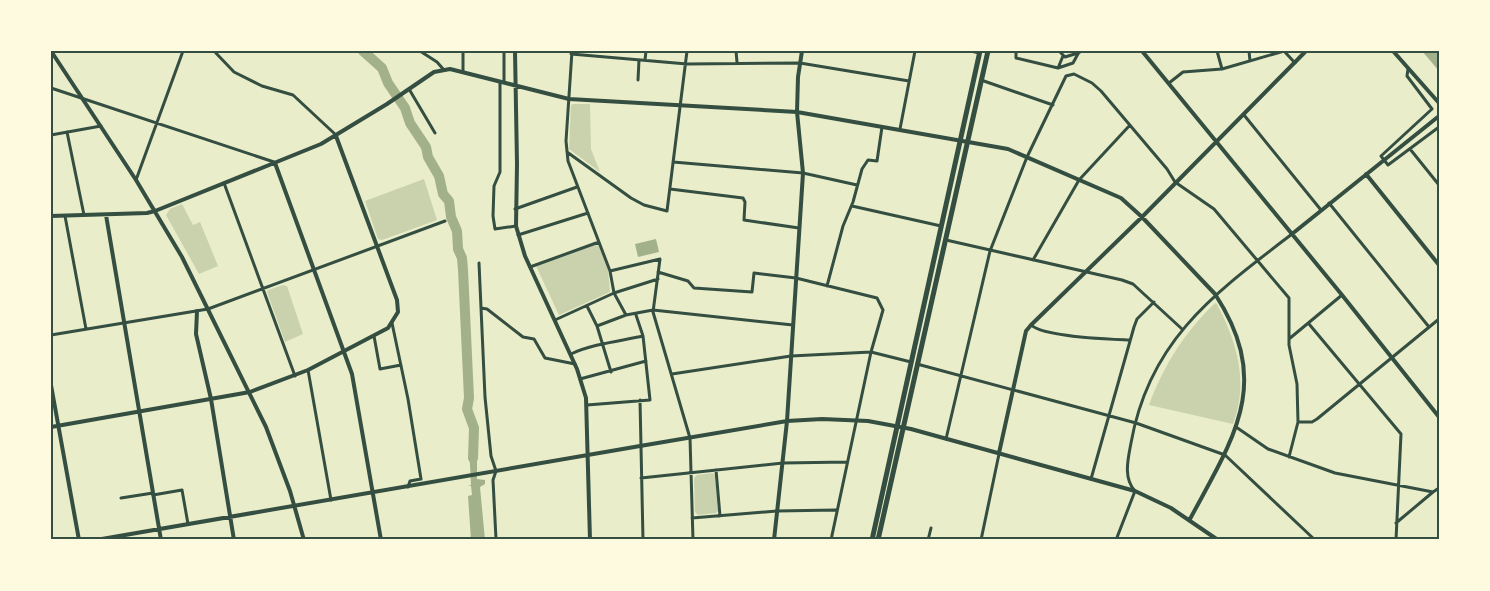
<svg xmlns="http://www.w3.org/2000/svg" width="1490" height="591" font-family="'Roboto Condensed',sans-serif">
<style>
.green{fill:#cad2ad}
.water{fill:#a3b18a}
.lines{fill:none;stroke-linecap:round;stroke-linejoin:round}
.river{stroke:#a3b18a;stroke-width:10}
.minor{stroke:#344e41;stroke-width:3}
.tertiary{stroke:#344e41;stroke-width:4}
.trunk{stroke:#344e41;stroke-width:5}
.neatline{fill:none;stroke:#344e41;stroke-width:2}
</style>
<rect width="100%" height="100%" fill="#e9edc9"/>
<!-- green -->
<path class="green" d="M573,104h17l1,45 9,23 -31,-23 2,-44z
M424,179l13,41 -55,20 -4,-1 -13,-38z
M182,204l11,21 7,-3 18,44 -19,8 -33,-59 4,-6z
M595,245l4,1 9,24 2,22 -51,23 -23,-49z
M283,285l4,1 16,48 -18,8 -18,-50 1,-2z
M1215,303l2,1c20,39 32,77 16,120l-84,-19c15,-40 35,-72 66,-102z
M713,473l2,2 3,36 -2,2 -18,2 -3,-3 -1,-34 3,-3z"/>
<!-- water -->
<path class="water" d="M1422,51h17v20z
M656,239l3,13 -21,5 -3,-13z
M469,445h8v34l8,1v4l-5,3 5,53h-14l-3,-44 4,-1 -1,-9 -3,-1h3z"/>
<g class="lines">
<!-- river -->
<path class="river" d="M363,51l19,17 6,15 17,25 5,15 16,24 2,10 11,19 4,18 6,7 2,16 6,14 1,18 4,9 1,12 6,128 -2,11 7,19 -1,30"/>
<!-- minor -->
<path class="minor" d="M214,51l20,21 28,14 31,9 43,40
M420,51l17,11 7,8
M463,51v21
M572,51l-6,90 2,20 42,110 4,22 12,22
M736,51l1,11
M971,51l8,2
M1016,51v7l42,10 15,-5 6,-11
M1059,51l6,6 13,-4
M1217,51l5,18
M1249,51l1,10
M571,54l116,10 113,-1 109,18
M645,60l1,-9
M1058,68l5,-12
M1408,69l-1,7 25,33 -51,47 7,9 51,-38
M638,80l1,-20
M981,80l72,25
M500,82v90l-6,14 -1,30 2,13 21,-3
M504,82v-31
M1169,83l14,-11 39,-3 62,-18 11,12
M51,88l223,74
M409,89l26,44
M1244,115l77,95
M900,129l15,-78
M67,132l17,83
M51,135l50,-9
M1410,149l29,36
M567,152l64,46 13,7 23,6 20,-160
M673,162l130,11 54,12
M136,180l47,-129
M224,183l71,193
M670,189l73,9 2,4 -1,18 55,8
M1329,203l100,124
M852,206l89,20
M515,209l62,-22
M65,216l21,113
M518,235l70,-22
M946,240l176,40 11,4 49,45
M1033,260l46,-80 51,-55
M479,263l6,134 6,59 5,15 -3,9 3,59
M530,267l69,-25
M610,271l50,-12 -7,53 37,126 3,102
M658,272l30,9 6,7 58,4 2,-19 42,5 81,20 6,12 -12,42 -40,188
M827,286l16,-60 10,-24 9,-33 6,-9 9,1 5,-34
M587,306l10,20 14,46
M481,308l6,1 36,28 11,2 11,19 30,6
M555,320l59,-27 44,-14
M392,323l16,76 13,80 -11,2 -2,6
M1309,324l92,110 -5,106
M1031,325c13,12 77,14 98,15
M597,326l29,-11 27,-5 140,15
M51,335l157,-26 237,-88
M374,336l6,33 21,-4
M1289,339l53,-44
M571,354c21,-10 49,-13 72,-18
M917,364l219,59 89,32 90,85
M308,370l23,130
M672,374l119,-18 80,-4 40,10
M580,379l66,-18
M640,400l3,140
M587,405l63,-5 -7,-64 -7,-21
M1298,422h14l5,-3 122,-100
M1236,427l32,22 67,24 98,19 6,-4
M946,439l44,-188 37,-94 39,-81 8,-2 18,9 9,8 66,78 8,13 39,27 75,89v47l8,39 1,38 -9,35
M716,470l4,46
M641,478l142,-15 64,-1
M1091,479l43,-152 3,-8 17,-17
M153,495l29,-5 6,34
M121,498l32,-5
M692,518l85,-7 59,-1
M1396,523l37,-31
M928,540l3,-12
M981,540l18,-86
M1116,540l19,-49c-12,-13 -7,-32 -4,-48 18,-103 84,-150 161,-209"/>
<!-- tertiary -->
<path class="tertiary" d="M51,51l85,129 46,77 84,170 24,64 14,49
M515,51l2,113 -1,62 9,30 52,113 9,29 4,142
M1142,51l200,244 97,122
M1393,51l46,52
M1079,52l1,-1
M275,163l77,211 29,166
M1366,174l73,91
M106,215l55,325
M51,216l96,-3 8,-2 166,-67 66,-40 47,-32 16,-3 119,30 228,13 211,37 113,49 21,19 73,77c58,89 19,143 -25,225
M1292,234l147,-118
M197,311l-1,23 15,65 23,141
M51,385l28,155
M51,427l199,-35 58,-22 80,-42 10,-16 -1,-12 -61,-164
M999,453l27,-122 5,-6 111,-108 164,-166
M96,540l544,-94 147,-25 35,-2 46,2 43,8 224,62 36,17 47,32
M774,540l13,-119 16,-248 -6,-61 1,-35 4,-26"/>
<!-- trunk -->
<path class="trunk" d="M872,540l108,-489
M878,540l110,-489"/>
</g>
<!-- border -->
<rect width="1490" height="591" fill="none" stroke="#fefae0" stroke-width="105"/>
<rect x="52" y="52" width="1386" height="486" class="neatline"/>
</svg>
